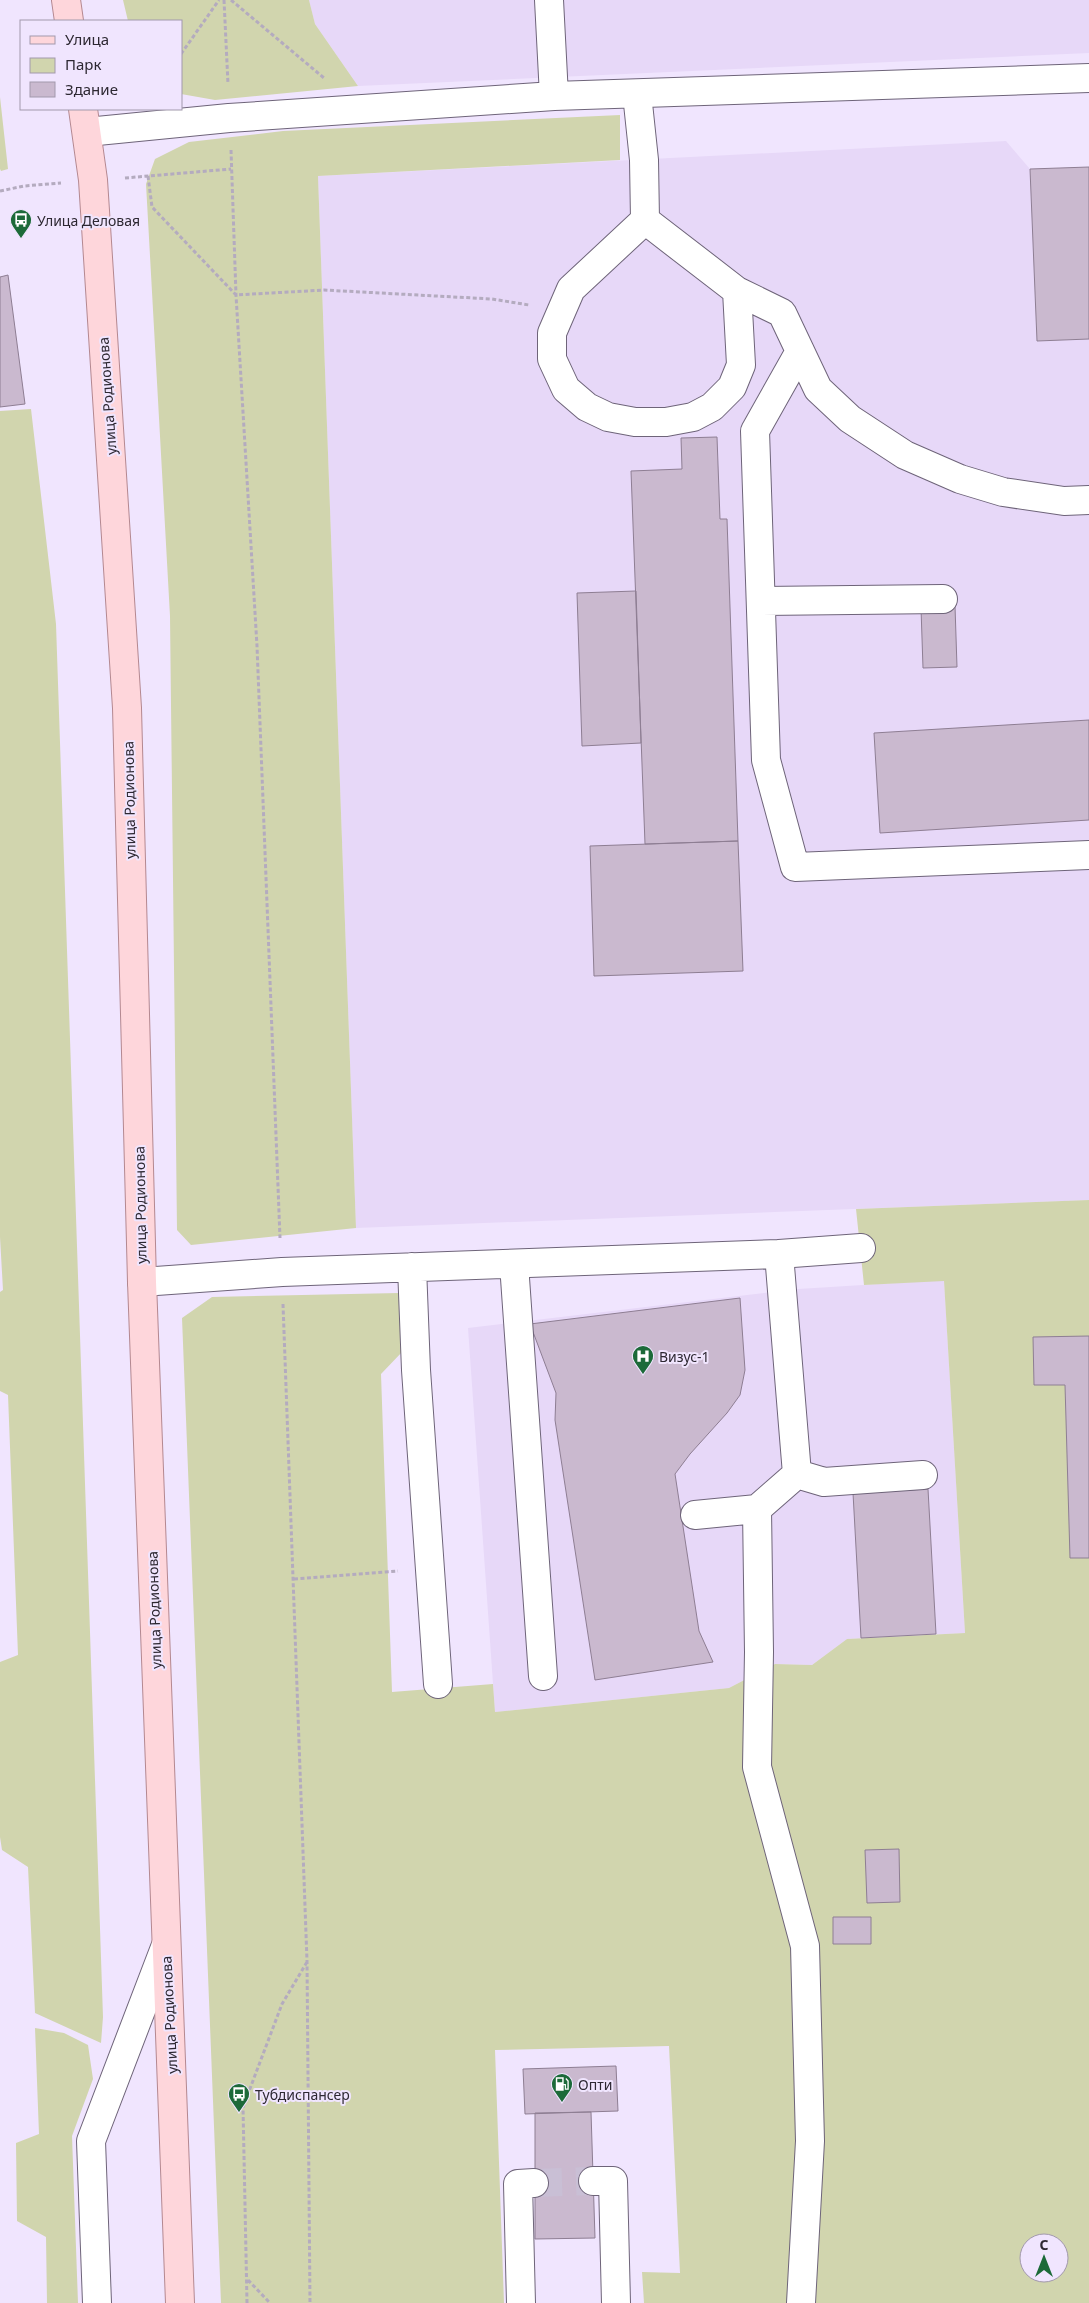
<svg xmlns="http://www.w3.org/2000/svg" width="1089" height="2303" font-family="'Noto Sans',sans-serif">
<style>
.built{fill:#e7d8f8}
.green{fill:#d1d5ae;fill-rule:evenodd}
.building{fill:#cab9cf;stroke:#8e7e93}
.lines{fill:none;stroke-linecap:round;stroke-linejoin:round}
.minor-tunnel{stroke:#c9bfd5;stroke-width:28;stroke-dasharray:28 14;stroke-linecap:butt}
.minor-casing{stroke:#6e6479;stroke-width:30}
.major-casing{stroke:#b48890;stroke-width:30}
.path{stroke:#b4abbf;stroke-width:3;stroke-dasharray:4 2.5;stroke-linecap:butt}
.minor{stroke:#fff;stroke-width:28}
.major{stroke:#fed6db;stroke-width:28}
.labels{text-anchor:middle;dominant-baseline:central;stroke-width:4;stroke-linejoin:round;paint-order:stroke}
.poi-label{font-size:14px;fill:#2d2832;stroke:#f0e5fe;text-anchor:start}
.street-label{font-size:14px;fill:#2d2832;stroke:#f0e5fe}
</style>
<rect width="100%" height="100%" fill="#f0e5fe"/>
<!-- built -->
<path class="built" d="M309,0h780v53l-731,33 -43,-62z
M1006,141l24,28 7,172 52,-2v861l-733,28 -38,-1052z
M944,1280l21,353 -118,6 -35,26 -37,-1 -46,24 -234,24 -27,-384 330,-39z"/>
<!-- green -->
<path class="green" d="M123,0h186l6,24 43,62 -143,14 -34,-6v-73h-53z
M0,97l8,72 -7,2 -1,-2z
M620,115v45l-302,16 38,1052 -165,17 -14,-15 -7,-614 -24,-432 9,-25 34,-17 94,-11z
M31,409l25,215 47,1393 -2,26 -66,-30 -7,-146 -26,-17 -2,-13v-175l18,-7 -10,-260 -8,-4v-99l3,-2 -3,-53v-826z
M1089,1200v1103h-445l-2,-31 38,1 -11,-227 -174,4 9,253h-283l-39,-985 30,-21 187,-4 4,58 -22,23 11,318 101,-8 2,28 234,-24 46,-24 37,1 35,-26 118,-6 -21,-352 -80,4 -8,-76zM1029,2243h30v30h-30z
M35,2028l29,5 24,12 5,34 -21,57 6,167h-31l-1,-66 -29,-16 -1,-78 23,-9z"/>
<!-- building -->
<path class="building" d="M1089,167v172l-52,2 -7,-172z
M8,275l17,129 -25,3v-130z
M717,437l3,82h7l11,322 -93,3 -14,-373 51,-2 -1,-31z
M636,591l5,152 -59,3 -5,-153z
M955,606l2,61 -34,1 -2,-60z
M1089,720v100l-209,13 -6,-100z
M738,841l5,130 -149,5 -4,-130z
M740,1298l5,72 -5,25 -13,18 -37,41 -15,20 24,157 14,31 -118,18 -40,-260 1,-27 -26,-69z
M1089,1336v222h-19l-5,-173h-31l-1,-48z
M928,1489l8,145 -75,4 -8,-145z
M899,1849l1,53 -33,1 -2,-53z
M833,1917h38v27h-38z
M616,2066l2,45 -93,3 -2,-45z
M591,2112l4,126 -60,1v-126z"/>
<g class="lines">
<!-- minor-tunnel -->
<path class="minor-tunnel" d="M534,2183l59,-2"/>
<!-- minor casing -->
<g class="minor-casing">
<path id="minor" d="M549,0l5,96
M637,94l7,66 1,60 92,71 45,22 36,76 32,30 55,36 55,24 43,13 61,9 25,-1
M87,132l142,-14 325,-22 535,-18
M645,220l-74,69 -19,44v26l14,30 21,18 21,10 27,5h31l27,-5 19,-10 20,-20 9,-22 -4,-74
M800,351l-45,80 11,329 29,107 294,-12
M761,601l182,-2
M779,1254l82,-6
M514,1264l29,412
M412,1267l4,103 22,314
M142,1282l140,-10 497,-18 18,220 -40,35 -62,6
M797,1474l27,8 99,-7
M757,1509l2,143 -2,115 48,179 5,195 -9,162
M593,2181h20l3,122
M97,2303l-6,-162 75,-196
M521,2303l-3,-119 16,-1"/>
</g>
<!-- major casing -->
<g class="major-casing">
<path id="major" d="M66,0l3,21
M83,109l10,71 34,528 15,574 38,1021"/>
</g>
<!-- path -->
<path class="path" d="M224,0l4,84
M231,0l93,78
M181,54l38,-54
M231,150l5,145 21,351 23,592
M148,176l4,31 84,88 88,-5 168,9 37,6
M125,178l106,-9
M0,191l24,-5 37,-3
M283,1304l24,657 3,342
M294,1579l104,-8
M248,2280l22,23
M247,2303l-4,-196 39,-103 25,-42"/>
<!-- minor -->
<use href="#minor" class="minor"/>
<!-- major -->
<use href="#major" class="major"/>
</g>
<!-- icons -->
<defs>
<g id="bus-pin" transform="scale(1.125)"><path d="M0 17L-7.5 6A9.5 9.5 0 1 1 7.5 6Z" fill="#1c6a39" stroke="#f0e5fe"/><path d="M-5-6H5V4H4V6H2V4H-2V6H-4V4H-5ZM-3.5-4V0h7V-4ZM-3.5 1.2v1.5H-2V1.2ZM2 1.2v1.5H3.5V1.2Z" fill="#fff"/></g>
<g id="hospital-pin" transform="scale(1.125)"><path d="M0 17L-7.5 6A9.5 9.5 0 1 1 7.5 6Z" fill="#1c6a39" stroke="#f0e5fe"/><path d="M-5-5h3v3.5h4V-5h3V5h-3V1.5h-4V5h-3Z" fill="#fff"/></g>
<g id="fuel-pin" transform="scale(1.125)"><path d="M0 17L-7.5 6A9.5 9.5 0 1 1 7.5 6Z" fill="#1c6a39" stroke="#f0e5fe"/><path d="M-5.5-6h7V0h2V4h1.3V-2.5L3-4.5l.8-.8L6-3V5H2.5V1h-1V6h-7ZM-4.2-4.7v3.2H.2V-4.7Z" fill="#fff"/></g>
</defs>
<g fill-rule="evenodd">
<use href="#bus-pin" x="21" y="220"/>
<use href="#hospital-pin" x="643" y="1356"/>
<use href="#fuel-pin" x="562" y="2084"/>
<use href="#bus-pin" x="239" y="2094"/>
</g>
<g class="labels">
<!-- poi labels -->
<g class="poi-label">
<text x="37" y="220">Улица Деловая</text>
<text x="659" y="1356">Визус-1</text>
<text x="578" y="2084">Опти</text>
<text x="255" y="2094">Тубдиспансер</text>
</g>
<!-- street labels -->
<g class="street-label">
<text transform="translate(107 396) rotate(-94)">улица Родионова</text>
<text transform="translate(129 800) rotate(-91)">улица Родионова</text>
<text transform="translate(140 1205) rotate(-91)">улица Родионова</text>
<text transform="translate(154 1610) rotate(-92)">улица Родионова</text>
<text transform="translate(169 2015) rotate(-93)">улица Родионова</text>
</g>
</g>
<!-- legend -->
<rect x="20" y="20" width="162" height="90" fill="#f0e5fe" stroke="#a299ac"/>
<rect x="30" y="36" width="25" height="8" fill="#fed6db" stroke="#a299ac"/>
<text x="65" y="45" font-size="15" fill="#2d2832">Улица</text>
<rect x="30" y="58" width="25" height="15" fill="#d1d5ae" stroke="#a299ac"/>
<text x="65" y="70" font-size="15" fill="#2d2832">Парк</text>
<rect x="30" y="82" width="25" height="15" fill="#cab9cf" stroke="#a299ac"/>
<text x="65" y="95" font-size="15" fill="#2d2832">Здание</text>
<!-- north arrow -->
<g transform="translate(1044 2258)"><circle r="24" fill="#f0e5fe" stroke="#a299ac"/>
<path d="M0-4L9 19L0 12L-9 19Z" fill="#1c6a39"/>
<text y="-8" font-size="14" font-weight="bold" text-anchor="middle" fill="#2d2832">С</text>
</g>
</svg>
